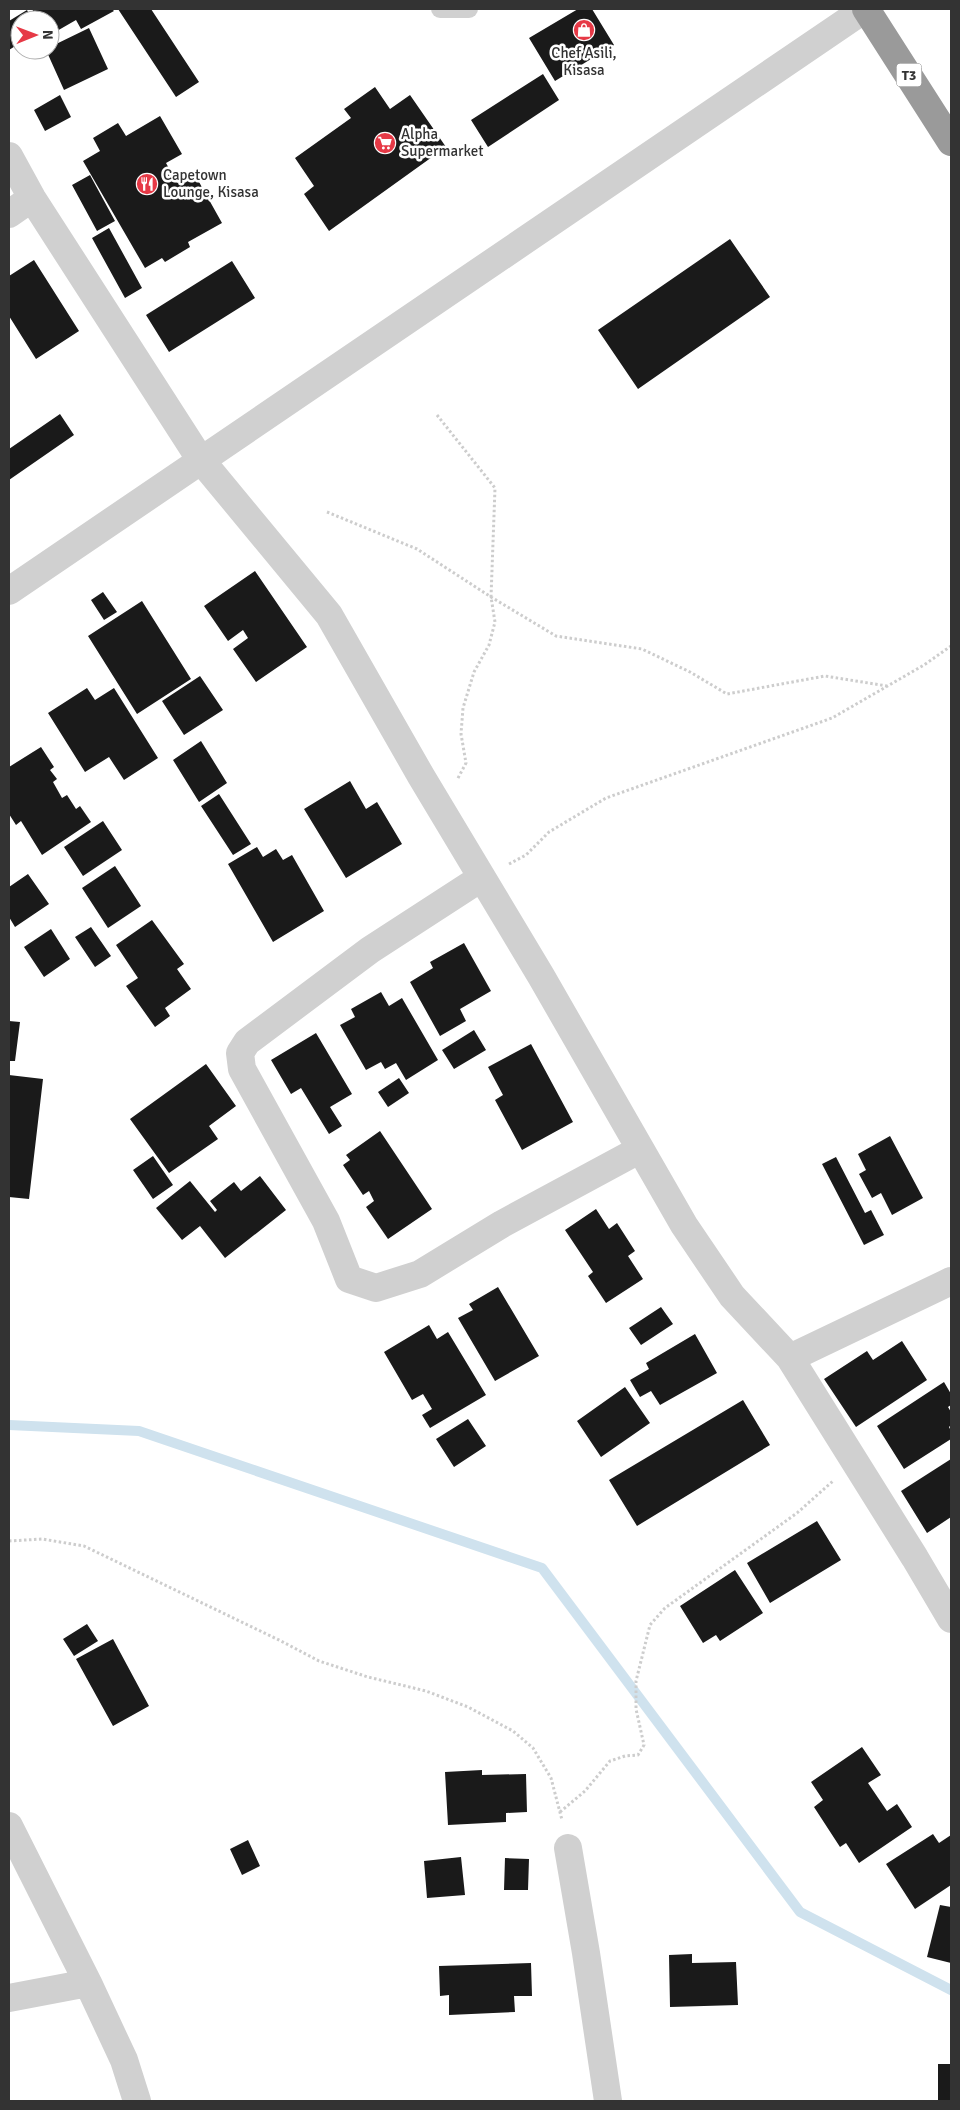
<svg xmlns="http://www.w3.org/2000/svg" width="960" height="2110" font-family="Signika,sans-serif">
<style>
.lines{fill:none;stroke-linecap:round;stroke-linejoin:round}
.stream{stroke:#cfe2ee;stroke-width:10}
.building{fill:#1a1a1a}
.path{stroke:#cdcdcd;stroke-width:3;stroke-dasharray:2.5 2.5;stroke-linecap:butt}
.lane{stroke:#d0d0d0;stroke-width:18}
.street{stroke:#d0d0d0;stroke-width:28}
.highway{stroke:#9a9a9a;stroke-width:28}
.labels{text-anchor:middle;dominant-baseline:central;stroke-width:5;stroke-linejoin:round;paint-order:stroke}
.shield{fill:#fff;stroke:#707070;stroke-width:1}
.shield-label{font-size:14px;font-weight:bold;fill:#333}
.poi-label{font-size:15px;fill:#333;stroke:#fff;text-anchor:start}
</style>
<rect width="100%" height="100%" fill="#fff"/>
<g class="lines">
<!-- stream -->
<path class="stream" d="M9,1425l130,6 403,137 258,344 151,78"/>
</g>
<!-- building -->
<path class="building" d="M32,9h80l2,2 -33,18 -5,-9 -26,15v-15h-12z
M118,9h33l48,73 -23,15z
M578,9h14l22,36 -59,36 -26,-43z
M27,10l5,10h-12v23l-11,7v-29z
M89,28l19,41 -44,21 -18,-40h4v-3z
M543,74l16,26 -71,47 -17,-27z
M375,87l15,22 20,-14 36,52 -117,84 -25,-37 10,-8 -19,-28 56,-40 -7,-9z
M60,95l11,22 -26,14 -11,-21z
M160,116l22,38 -16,9 11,20 17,-10 28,50 -34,19 2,5 -25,15 -3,-4 -17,10 -62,-107 17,-10 -7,-13 25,-15 8,13z
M90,175l25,46 -18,10 -25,-46z
M109,228l33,60 -17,10 -33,-60z
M730,239l40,58 -132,92 -40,-59z
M34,260l45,71 -43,28 -27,-43v-40z
M232,261l23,37 -86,54 -23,-37z
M60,414l14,21 -65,45v-31z
M255,571l52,76 -51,35 -23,-33 15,-11 -5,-8 -15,11 -24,-35z
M103,592l14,20 -13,8 -13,-20z
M142,601l49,78 -54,35 -49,-78z
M200,676l23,34 -39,25 -22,-34z
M87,688l8,12 19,-12 44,70 -34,22 -15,-23 -24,15 -37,-59z
M201,741l26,42 -28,19 -26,-42z
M41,747l13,20 -4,3 7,9 -4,3 9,16 5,-3 9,14 4,-3 11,16 -49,33 -21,-34 -5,4 -7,-11v-47z
M350,781l16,28 11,-7 25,42 -56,34 -42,-69z
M219,794l32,50 -18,11 -32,-49z
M103,821l19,29 -39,26 -19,-29z
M257,847l6,10 13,-8 7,11 9,-5 32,56 -51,31 -45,-78z
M115,866l26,40 -33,22 -26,-40z
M28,874l21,30 -34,23 -6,-10v-30z
M152,920l32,44 -7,5 14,20 -26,19 5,8 -15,11 -29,-41 12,-8 -22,-33z
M91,927l20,29 -16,11 -20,-30z
M51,929l19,30 -26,18 -20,-30z
M464,943l27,48 -31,18 6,12 -26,15 -30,-54 23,-14 -3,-6z
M381,992l8,14 13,-8 36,62 -32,20 -10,-17 -11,6 -4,-7 -15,8 -26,-45 15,-8 -4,-8z
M9,1021l11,1 -5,39h-6z
M474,1030l12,20 -32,19 -12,-19z
M316,1033l36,61 -22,13 12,19 -13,8 -28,-46 -10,6 -20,-34z
M531,1044l42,78 -51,28 -27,-50 8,-5 -15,-28z
M206,1064l30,42 -27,20 9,13 -49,34 -39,-54z
M9,1075l34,4 -14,120 -20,-2z
M399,1078l10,15 -21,14 -10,-15z
M380,1131l52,78 -44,30 -22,-32 8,-6 -5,-10 -6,4 -20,-30 7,-5 -4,-5z
M890,1136l33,62 -31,17 -11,-22 -9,5 -13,-24 7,-4 -8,-16z
M153,1156l20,29 -20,14 -20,-29z
M836,1157l29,56 6,-3 13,25 -20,10 -42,-81z
M260,1176l26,34 -61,48 -25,-32 -18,14 -26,-32 34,-27 25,31 2,-2 -7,-9 24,-19 7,9z
M596,1209l13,20 8,-6 18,28 -7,5 15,23 -37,24 -18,-27 5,-4 -28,-42z
M498,1287l41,69 -44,25 -37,-63 15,-8 -4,-6z
M661,1307l12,17 -32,21 -12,-17z
M429,1325l8,14 11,-7 38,63 -56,33 -8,-13 10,-6 -9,-15 -11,6 -28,-48z
M695,1334l22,39 -57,32 -9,-14 -11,6 -10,-17 19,-11 -3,-6z
M902,1341l25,39 -71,47 -32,-48 43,-28 6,9z
M944,1382l7,12v11l-3,2 3,5v13l-2,2 2,4v8l-47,30 -27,-43z
M625,1387l25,36 -49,34 -24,-36z
M743,1400l27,45 -133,81 -28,-46z
M468,1419l18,27 -32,21 -18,-28z
M951,1459v58l-24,16 -26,-42z
M817,1521l24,39 -71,43 -23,-40z
M735,1570l28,43 -43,28 -4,-6 -13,8 -23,-37z
M87,1624l11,17 -24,15 -11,-17z
M113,1639l36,67 -36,20 -37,-67z
M862,1747l19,28 -13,8 19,28 10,-7 15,23 -53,36 -13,-20 -6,4 -26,-40 9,-7 -12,-18z
M482,1770v5l44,-1 1,38 -21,1v9l-58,3 -3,-53z
M933,1834l6,9 12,-8v50l-36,24 -29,-45z
M248,1840l12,26 -18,9 -12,-26z
M461,1857l4,38 -38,3 -3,-37z
M505,1858l24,1 -1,31h-24z
M940,1905l11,2v56l-24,-6z
M692,1954v9l44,-1 2,43 -68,2 -1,-52z
M531,1963l1,33h-18l1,16 -66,3v-20l-9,1 -1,-30z
M938,2064h13v37h-13z"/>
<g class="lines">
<!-- path -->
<path class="path" d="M437,415l58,73 -4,109 4,25 -6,23 -15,27 -11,36 -2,26 5,29 -9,17
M327,512l90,37 74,48 65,39 86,13 48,23 37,22 98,-18 62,10
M509,864l17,-9 23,-23 57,-34 226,-80 92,-53 27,-19
M9,1541l33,-2 42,7 197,95 38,20 49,16 58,14 42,16 45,24 20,17 18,30 11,42
M560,1812l25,-21 25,-30 15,-5 13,-1 6,-10 -8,-36v-28l14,-56 15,-17 132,-95 36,-32"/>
<!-- lane -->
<path class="lane" d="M440,9h29"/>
<!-- street -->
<path class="street" d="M9,156l23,42 168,261 129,156 92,161 120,200 143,249 48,71 58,62 125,200 36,61
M9,214l23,-16
M9,591l856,-582
M481,878l-111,72 -123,92 -7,11 2,16 84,152 23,58 27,9 44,-14 82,-50 137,-74
M790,1358l161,-77
M9,1826l79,157 36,77 13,41
M568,1848l18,105 22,148
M9,1998l79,-15"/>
<!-- highway -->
<path class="highway" d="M866,9l85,133"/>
</g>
<!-- icons -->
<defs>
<g id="shop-disc" transform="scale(1.125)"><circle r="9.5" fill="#e63946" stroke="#fff"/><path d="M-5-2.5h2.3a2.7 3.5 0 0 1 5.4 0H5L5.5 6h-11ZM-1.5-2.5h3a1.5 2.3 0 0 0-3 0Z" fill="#fff"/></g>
<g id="supermarket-disc" transform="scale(1.125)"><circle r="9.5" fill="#e63946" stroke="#fff"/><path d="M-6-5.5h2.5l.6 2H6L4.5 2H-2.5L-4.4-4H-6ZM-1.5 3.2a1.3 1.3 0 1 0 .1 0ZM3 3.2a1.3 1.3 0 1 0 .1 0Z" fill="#fff"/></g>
<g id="restaurant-disc" transform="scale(1.125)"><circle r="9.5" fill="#e63946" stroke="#fff"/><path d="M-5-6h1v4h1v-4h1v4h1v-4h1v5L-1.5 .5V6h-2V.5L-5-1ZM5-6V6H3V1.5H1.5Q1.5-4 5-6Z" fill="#fff"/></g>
</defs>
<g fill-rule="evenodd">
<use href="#shop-disc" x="584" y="30"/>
<use href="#supermarket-disc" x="385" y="143"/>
<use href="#restaurant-disc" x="147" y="184"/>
</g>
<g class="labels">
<!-- shield labels -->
<rect class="shield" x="896.5" y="63.5" width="25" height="23" rx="4"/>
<g class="shield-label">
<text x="909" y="75">T3</text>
</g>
<!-- poi labels -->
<g class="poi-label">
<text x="584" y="53" text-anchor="middle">Chef Asili,<tspan x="584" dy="17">Kisasa</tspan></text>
<text x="401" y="134">Alpha<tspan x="401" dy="17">Supermarket</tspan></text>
<text x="163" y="175">Capetown<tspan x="163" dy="17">Lounge, Kisasa</tspan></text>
</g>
</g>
<!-- border -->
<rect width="960" height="2110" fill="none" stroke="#333333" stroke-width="20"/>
<!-- north arrow -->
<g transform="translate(35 35) rotate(89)"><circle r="24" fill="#ffffff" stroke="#adadad"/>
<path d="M0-4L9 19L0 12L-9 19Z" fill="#e63946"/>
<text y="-8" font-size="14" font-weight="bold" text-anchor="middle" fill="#333333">N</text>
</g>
</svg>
